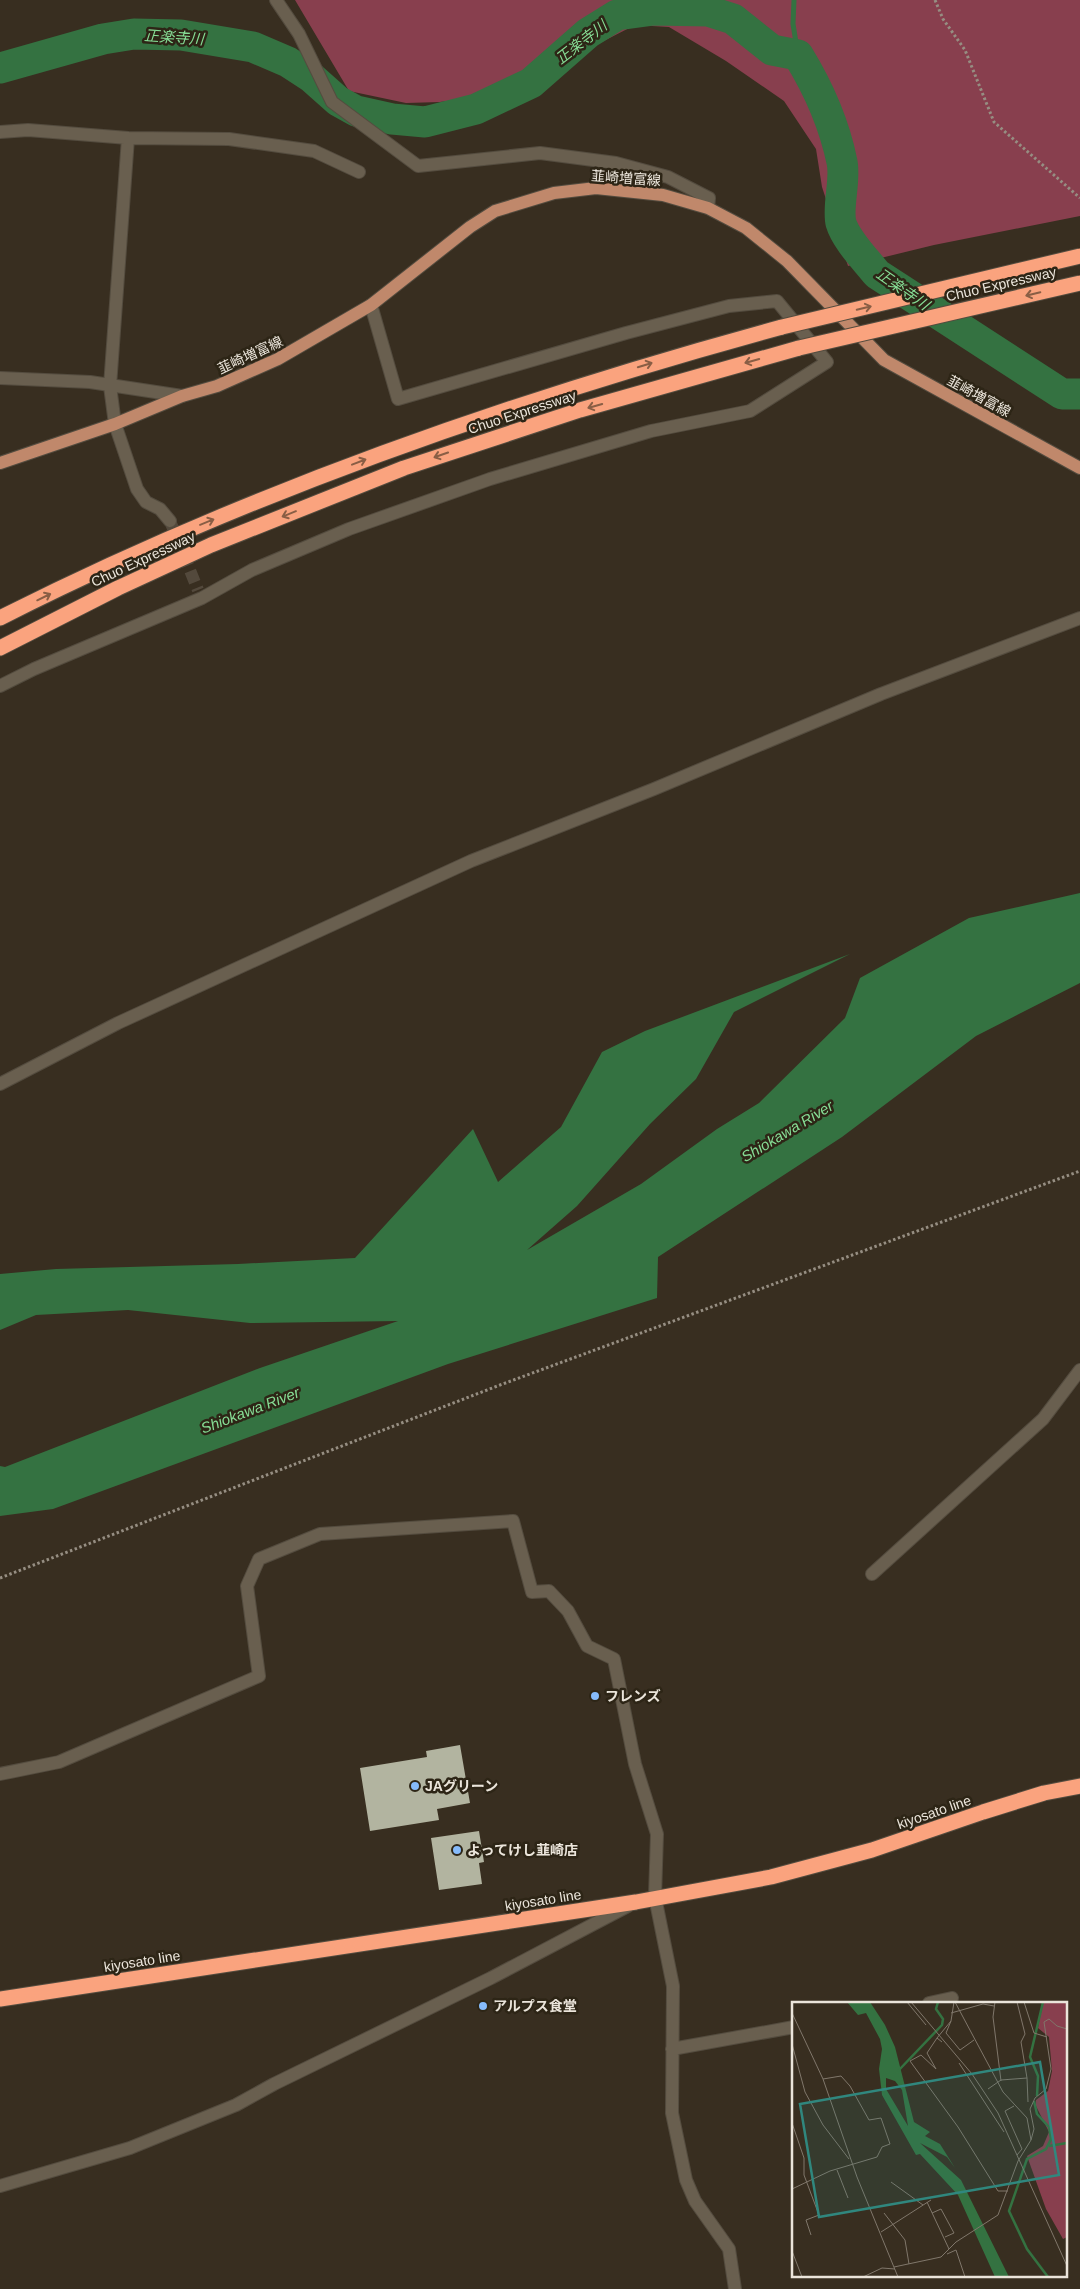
<svg xmlns="http://www.w3.org/2000/svg" width="1080" height="2289" font-family="Helvetica,'Noto Sans JP',sans-serif">
<style>
.forest{fill:#883f4e}
.water{fill:#347241}
.lines{fill:none;stroke-linecap:round;stroke-linejoin:round}
.stream{stroke:#347241;stroke-width:5}
.river{stroke:#347241;stroke-width:31}
.building{fill:#b2b4a0}
.street-tunnel{stroke:#53493c;stroke-width:12;stroke-dasharray:12 6;stroke-linecap:butt}
.street-casing{stroke:#544c3f;stroke-width:14}
.primary-casing{stroke:#544c3f;stroke-width:14}
.highway-casing{stroke:#544c3f;stroke-width:17}
.path{stroke:#968e82;stroke-width:3;stroke-dasharray:2.5 2.5;stroke-linecap:butt}
.street{stroke:#695f4f;stroke-width:12}
.primary{stroke:#c0886b;stroke-width:12}
.highway{stroke:#faa37e;stroke-width:15}
.highway-bridge-casing{stroke:#544c3f;stroke-width:17;stroke-linecap:butt}
.highway-bridge{stroke:#faa37e;stroke-width:15}
.oneway{stroke:#895e45}
.poi-dot{fill:#86bbfb;stroke:#2d2516;stroke-width:2}
.labels{text-anchor:middle;dominant-baseline:central;stroke-width:5;stroke-linejoin:round;paint-order:stroke}
.street-label{font-size:14px;fill:#ebe5db;stroke:#2d2516}
.poi-label{font-size:14px;font-weight:bold;fill:#ebe5db;stroke:#2d2516;text-anchor:start}
.water-label{font-size:15px;font-style:italic;fill:#86dd95;stroke:#2d2516}
.inset-river{fill:none;stroke:#347241;stroke-width:2.5}
.inset-road{fill:none;stroke:#80776b;stroke-width:1}
.view{fill:#30877e;fill-opacity:0.15;stroke:#30877e;stroke-width:2.5}
.inset-edge{fill:none;stroke:#ebe5db;stroke-width:2.5}
</style>
<rect width="100%" height="100%" fill="#382e20"/>
<!-- forest -->
<path class="forest" d="M295,0h785v216l-146,29 -86,21 -26,-79 -6,-38 -32,-48 -58,-40 -57,-34 -34,-2 -39,20 -27,20 -93,32 -36,5 -34,1 -57,-12z"/>
<!-- water -->
<path class="water" d="M1080,893v90l-104,53 -134,101 -184,120 -1,41 -209,66 -395,145 -53,7v-50l5,1 255,-99 138,-47 -148,2 -122,-13 -92,5 -36,15v-56l56,-5 182,-5 117,-6 118,-129 25,53 63,-55 41,-75 43,-21 205,-77 -116,58 -38,67 -46,45 -73,82 -50,44 114,-66 76,-55 42,-26 86,-85 15,-40 109,-60z"/>
<g class="lines">
<!-- stream -->
<path class="stream" d="M794,0l-1,24 5,31"/>
<!-- river -->
<path class="river" d="M0,68l103,-29 31,-5 47,1 72,12 35,15 23,15 27,24 18,10 36,8 33,3 51,-13 55,-26 57,-50 29,-18 37,-5 54,1 25,8 39,31 26,5c21,34 36,68 44,107 4,17 -5,45 -1,61 5,17 25,37 36,51l185,120h18"/>
</g>
<!-- building -->
<path class="building" d="M460,1745l10,58 -33,6 2,11 -69,11 -10,-63 67,-11 -1,-6z
M479,1831l5,31 -5,1 3,21 -43,6 -8,-52z"/>
<g class="lines">
<!-- street-tunnel -->
<path class="street-tunnel" d="M170,521l28,69"/>
<!-- street casing -->
<g class="street-casing">
<path id="street" d="M276,0l23,34 33,68 86,64 122,-13 76,10 52,14 41,21 -1,10
M0,132l28,-2 100,8 -18,248 5,38 22,65 9,13 14,7 10,12
M128,138l101,1 85,12 45,21
M0,378l90,4 92,14
M0,686l34,-17 168,-71 50,-28 97,-41 141,-50 161,-48 99,-20 77,-49 -50,-61 -48,5 -103,27 -228,66 -27,-94
M0,1084l118,-61 353,-162 183,-72 227,-95 199,-76
M872,1574l171,-155 37,-49
M0,1774l59,-12 200,-86 -12,-90 12,-27 61,-25 193,-13 19,71 17,-1 19,20 19,35 27,13 21,105 22,70 -2,63 18,89 -1,127 14,67 9,21 34,48 6,40
M929,2003l23,-5
M672,2049l122,-22
M0,2186l130,-38 106,-43 38,-21 217,-106 137,-72"/>
</g>
<!-- primary casing -->
<g class="primary-casing">
<path id="primary" d="M0,463l115,-39 67,-28 35,-10 61,-27 93,-54 99,-78 25,-16 59,-18 42,-5 67,7 45,13 38,20 41,33 97,99 196,108"/>
</g>
<!-- highway casing -->
<g class="highway-casing">
<path id="highway" d="M0,618c249,-126 513,-218 782,-291
M0,648l118,-60 93,-43 193,-77 176,-58 219,-62
M0,1999l636,-97 135,-25 101,-27 111,-38 61,-19 36,-7"/>
</g>
<!-- path -->
<path class="path" d="M935,0l8,19 22,31 29,72 86,76
M0,1578l500,-193 580,-214"/>
<!-- street -->
<use href="#street" class="street"/>
<!-- primary -->
<use href="#primary" class="primary"/>
<!-- highway -->
<use href="#highway" class="highway"/>
<!-- highway-bridge casing -->
<g class="highway-bridge-casing">
<path id="highway-bridge" d="M782,327l298,-71
M799,348l281,-65"/>
</g>
<!-- highway-bridge -->
<use href="#highway-bridge" class="highway-bridge"/>
</g>
<!-- one-way arrows -->
<defs><path id="oneway-shaft" d="M-6 0H5M1.5-3L5.5 0L1.5 3" fill="none" stroke-width="1.6" stroke-linecap="round" stroke-linejoin="round" transform="scale(1.25)"/></defs>
<g class="oneway">
<use href="#oneway-shaft" transform="translate(1033 294) rotate(167)"/>
<use href="#oneway-shaft" transform="translate(864 308) rotate(-14)"/>
<use href="#oneway-shaft" transform="translate(752 361) rotate(164)"/>
<use href="#oneway-shaft" transform="translate(645 365) rotate(-17)"/>
<use href="#oneway-shaft" transform="translate(595 406) rotate(164)"/>
<use href="#oneway-shaft" transform="translate(441 455) rotate(161)"/>
<use href="#oneway-shaft" transform="translate(359 462) rotate(-21)"/>
<use href="#oneway-shaft" transform="translate(289 514) rotate(158)"/>
<use href="#oneway-shaft" transform="translate(207 522) rotate(-22)"/>
<use href="#oneway-shaft" transform="translate(44 597) rotate(-26)"/>
</g>
<!-- markers -->
<g class="poi-dot">
<circle cx="595" cy="1696" r="5"/>
<circle cx="415" cy="1786" r="5"/>
<circle cx="457" cy="1850" r="5"/>
<circle cx="483" cy="2006" r="5"/>
</g>
<g class="labels">
<!-- street labels -->
<g class="street-label">
<text transform="translate(626 178) rotate(4)">韮崎増富線</text>
<text transform="translate(1001 284) rotate(-13)">Chuo Expressway</text>
<text transform="translate(250 355) rotate(-25)">韮崎増富線</text>
<text transform="translate(979 396) rotate(29)">韮崎増富線</text>
<text transform="translate(522 412) rotate(-18)">Chuo Expressway</text>
<text transform="translate(143 559) rotate(-25)">Chuo Expressway</text>
<text transform="translate(934 1812) rotate(-19)">kiyosato line</text>
<text transform="translate(543 1900) rotate(-9)">kiyosato line</text>
<text transform="translate(142 1961) rotate(-9)">kiyosato line</text>
</g>
<!-- poi labels -->
<g class="poi-label">
<text x="605" y="1696">フレンズ</text>
<text x="425" y="1786">JAグリーン</text>
<text x="467" y="1850">よってけし韮崎店</text>
<text x="493" y="2006">アルプス食堂</text>
</g>
<!-- water labels -->
<g class="water-label">
<text transform="translate(174 37) rotate(4)">正楽寺川</text>
<text transform="translate(581 42) rotate(-38)">正楽寺川</text>
<text transform="translate(903 289) rotate(35)">正楽寺川</text>
<text transform="translate(787 1131) rotate(-31)">Shiokawa River</text>
<text transform="translate(250 1410) rotate(-21)">Shiokawa River</text>
</g>
</g>
<!-- overview -->
<g transform="translate(792 2002)">
<rect width="275" height="275" fill="#382e20"/>
<path d="M251,0h24v235l-4,2 -17,-30 -19,-53 16,-10 6,-14 -13,-26v-6l12,-9 4,-20 -3,-34 -11,-9z" fill="#883f4e"/>
<path d="M55,0h23l15,23 10,22 19,75 16,10 -5,4 15,8 15,24 -8,-11 -27,-14 41,37 48,97h-14l-37,-82 -38,-41 -4,1 -34,-60 -3,-26 3,-20 -2,-10 -14,-26 -8,2zM94,76l9,3 7,9 6,36 -22,-37z" fill="#347241" fill-rule="evenodd"/>
<path class="inset-river" d="M106,69l44,-46 1,-6 -7,-10 2,-7M245,94l1,-20 -8,-19 13,-55M242,99l3,13 12,13 2,12 -5,10 -19,10 -18,52 18,38 21,28M257,144l18,-3"/>
<path class="inset-road" d="M115,0l19,23M119,0l61,72 26,39 69,153M203,0l-2,15 8,64M232,0l10,31 13,4M0,11l31,66 34,98 41,100M159,11l32,-9 11,2M159,19l-5,12 14,17 14,-10M145,36l-10,15 9,16 -15,-14 -11,6 48,66 40,64h10M150,40l-5,-4 14,-17 3,-19M0,42l13,48 18,33 26,34M167,61l45,69M235,76l1,24M196,87l13,-9 26,-2 -6,-36 4,-8 -8,-32M222,104l-9,5 17,38 -5,6M0,121l12,35v17l15,40 -13,5 5,15M239,138l3,-11 -4,-20 5,-11 11,-9 5,-20 -7,-47 5,-3 8,7 10,3M45,168l11,28M99,180l32,23M0,187l38,-18 47,-14 5,-10 8,-3 -9,-26 -12,2 -19,-34 -9,-10 -18,3M135,200l22,47M92,211l21,27 4,24M140,211l9,-4 13,24 -9,4M89,230l50,-32M0,249l10,26M155,252l9,-4 9,27M102,265l47,-10 15,-15 42,-27 20,-54 13,-21 -4,-22 -24,-26 -48,-90M71,275l19,-9 13,1"/>
<path class="view" d="M248,60l19,113 -240,42 -19,-113z"/>
<rect width="275" height="275" class="inset-edge"/>
</g>
</svg>
